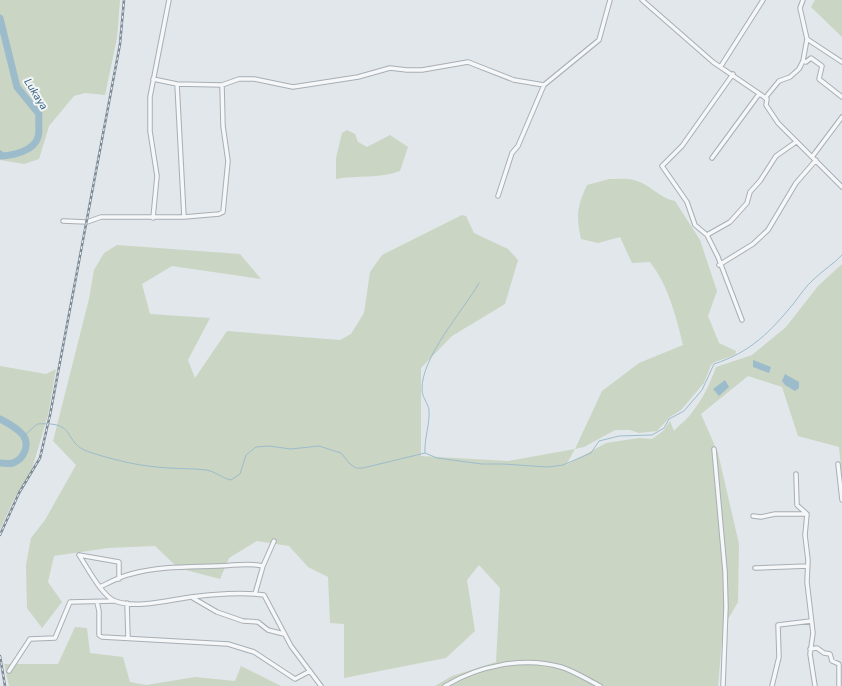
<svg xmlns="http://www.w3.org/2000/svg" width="842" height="686" font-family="'Nunito Sans',sans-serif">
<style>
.green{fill:#cbd5c3}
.water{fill:#9cbccc}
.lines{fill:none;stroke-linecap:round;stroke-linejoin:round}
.stream{stroke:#9cbccc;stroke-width:1}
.river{stroke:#9cbccc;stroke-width:7}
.minor-casing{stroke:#a7afb5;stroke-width:5.5}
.minor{stroke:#f5f7f9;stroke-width:3.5}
.rail-casing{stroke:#7b8a95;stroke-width:2.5}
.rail{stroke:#f2f5f8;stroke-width:1;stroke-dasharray:3;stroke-linecap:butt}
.labels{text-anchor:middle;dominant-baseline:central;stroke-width:4;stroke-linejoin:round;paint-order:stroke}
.water-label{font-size:11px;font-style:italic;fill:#325f79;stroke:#f2f5f8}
</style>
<rect width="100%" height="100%" fill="#e2e7eb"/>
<!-- green -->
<path class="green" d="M0,0h120l-3,38 -12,57 -20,-2 -11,3 -25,30 -10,33 -15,5 -24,-4z
M815,0h27v37l-31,-30z
M347,130l8,4 3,8 9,5 23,-12 18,12 -8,24c-21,8 -43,4 -64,8v-21l6,-25z
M609,179c7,0 18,-1 25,1 16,4 25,18 41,21l25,39 17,51 -9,25 11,27 17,8 -1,4 -20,7 -4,3 -7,18 -23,27 -11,7 -13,14 -18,2 -9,-3h-15l-31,17 -9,2 -9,16 40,-22 33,-5 13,1 11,-8 7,-10 4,10c6,-7 14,-12 19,-20 11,-14 17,-28 23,-44l36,-12 34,-28 32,-41 24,-22v213l-3,-30 -41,-11 -16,-49 -34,-11 -47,38 17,39 21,91 -1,58 -15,26 -5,58h-283l17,-10 44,-14 4,-74 -21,-23 -12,15 8,51 -29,27 -102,20v-54l-14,-1 -2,-46 -20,-10 -19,-21 -32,-5 -28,17 -9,21 -42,-11 -23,-22 -47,2 -54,8 -6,26 14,20 -20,26 -15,-20 -1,-43 5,-27 14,-18 31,-55 -23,-24 36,-142 5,-29 10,-17 13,-8 123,9 21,25 -89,-13 -30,18 8,30 60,4 -22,42 7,18 32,-47 113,9 11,-6 13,-21 6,-41 12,-17 80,-40 4,1 8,17 34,16 10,11 -13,44 -53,32 -31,32v88l87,5 67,-12 27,-58 37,-28 44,-18c-7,-29 -15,-60 -33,-83l-18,1 -12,-26 -22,6 -17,-4c-5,-24 -4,-32 6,-54z
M0,366l46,8 10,-5 -8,46 -16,54 -18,30 -14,31z
M75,627l12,1 3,25 33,4 7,25 16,3 49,-8 40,4 6,-15 40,20h-272l-5,-22h54z"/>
<!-- water -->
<path class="water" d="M753,360l18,7 -2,6 -16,-6z
M785,374l14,8v6l-4,3 -10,-6 -3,-4z
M725,380l4,7 -10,9 -6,-7z"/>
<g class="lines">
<!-- stream -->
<path class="stream" d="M24,436l13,-12c42,-3 24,18 52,28 22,7 45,13 68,15 16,2 33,1 49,3 8,1 16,8 25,10l9,-6 6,-19 10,-8 13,-1 22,3 28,-3 22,7 9,11 6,4h7l62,-15 12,5 45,6h21l45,3 15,-2 28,-12 8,-12 20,-5 33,-1 12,-7 5,-9 15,-8 18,-21 12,-26c37,-12 56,-32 80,-61 6,-8 12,-17 20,-24 9,-9 20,-15 28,-24
M425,453c-1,-14 5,-29 4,-43 -1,-7 -7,-13 -7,-20 -1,-33 41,-79 57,-107"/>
<!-- river -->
<path class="river" d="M0,18l17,69 22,27c-1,7 1,17 -1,23 -4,14 -24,18 -36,19l-2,-2
M0,419c8,4 17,9 23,16 7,10 1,24 -10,28 -4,1 -9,0 -13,0"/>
<!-- minor casing -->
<g class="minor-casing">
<path id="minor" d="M642,0l71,62 54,37 -1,6 12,18 64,64
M807,39l35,23
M803,61l3,1 5,-4 11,8 -3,13 23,18
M721,66l42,-66
M733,74l-51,72 -20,20 25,36 8,23 12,10 11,22 24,63
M153,79l24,5 45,1 17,-6h15l39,8 65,-10 32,-9 17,2h15l46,-8 46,18 30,5
M177,84l7,133
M765,98l14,-17 11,-4 9,-8 4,-8 4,-22 -7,-31 3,-8
M812,157l30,-40
M712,158l47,-64
M498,196l14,-43 6,-7 26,-61 55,-45 11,-40
M153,218l4,-42 -7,-45v-34l19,-97
M63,221l24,1 14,-5h83l35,-3 4,-2 5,-51 -5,-35 -1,-41
M707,235l23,-13 17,-19 3,-11 10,-11 16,-25 20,-14
M719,265l34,-21 15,-14 28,-47 20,-23
M714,449l11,122 1,36 -3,79
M838,464l4,36
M796,474l1,31 10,9 -2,21 3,25 -1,22 6,51 -3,21 5,32
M753,516l8,1 14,-3h32
M79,555c8,12 23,41 36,46 20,8 54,-1 76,-4 21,-3 53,-5 73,-2l27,51 30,40
M79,555l40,7v17
M755,568l53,-2
M100,587c10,-5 21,-11 31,-13 28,-8 58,-7 86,-8 16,0 30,-4 46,0
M255,594l8,-28 11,-25
M193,598l24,14 26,9 15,1 10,8 16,4
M97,602l2,9v24l3,2 126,7 26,8 41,27 15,-8
M127,603l1,35
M810,649l7,-1 7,5 6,1 2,7 7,3v22
M9,671l21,-32 25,-1 15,-36 44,-1
M445,686c33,-20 79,-30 116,-19 13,4 27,13 39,19
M772,686l7,-29 -1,-32 33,-4"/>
</g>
<!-- minor -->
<use href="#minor" class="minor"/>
<!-- rail casing -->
<g class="rail-casing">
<path id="rail" d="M0,535l19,-42 21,-35 10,-43 70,-371 4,-44
M0,656l5,30"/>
</g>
<!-- rail -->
<use href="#rail" class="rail"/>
</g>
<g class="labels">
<!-- water labels -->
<g class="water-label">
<text transform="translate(36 94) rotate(58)">Lukaya</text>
</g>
</g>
</svg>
